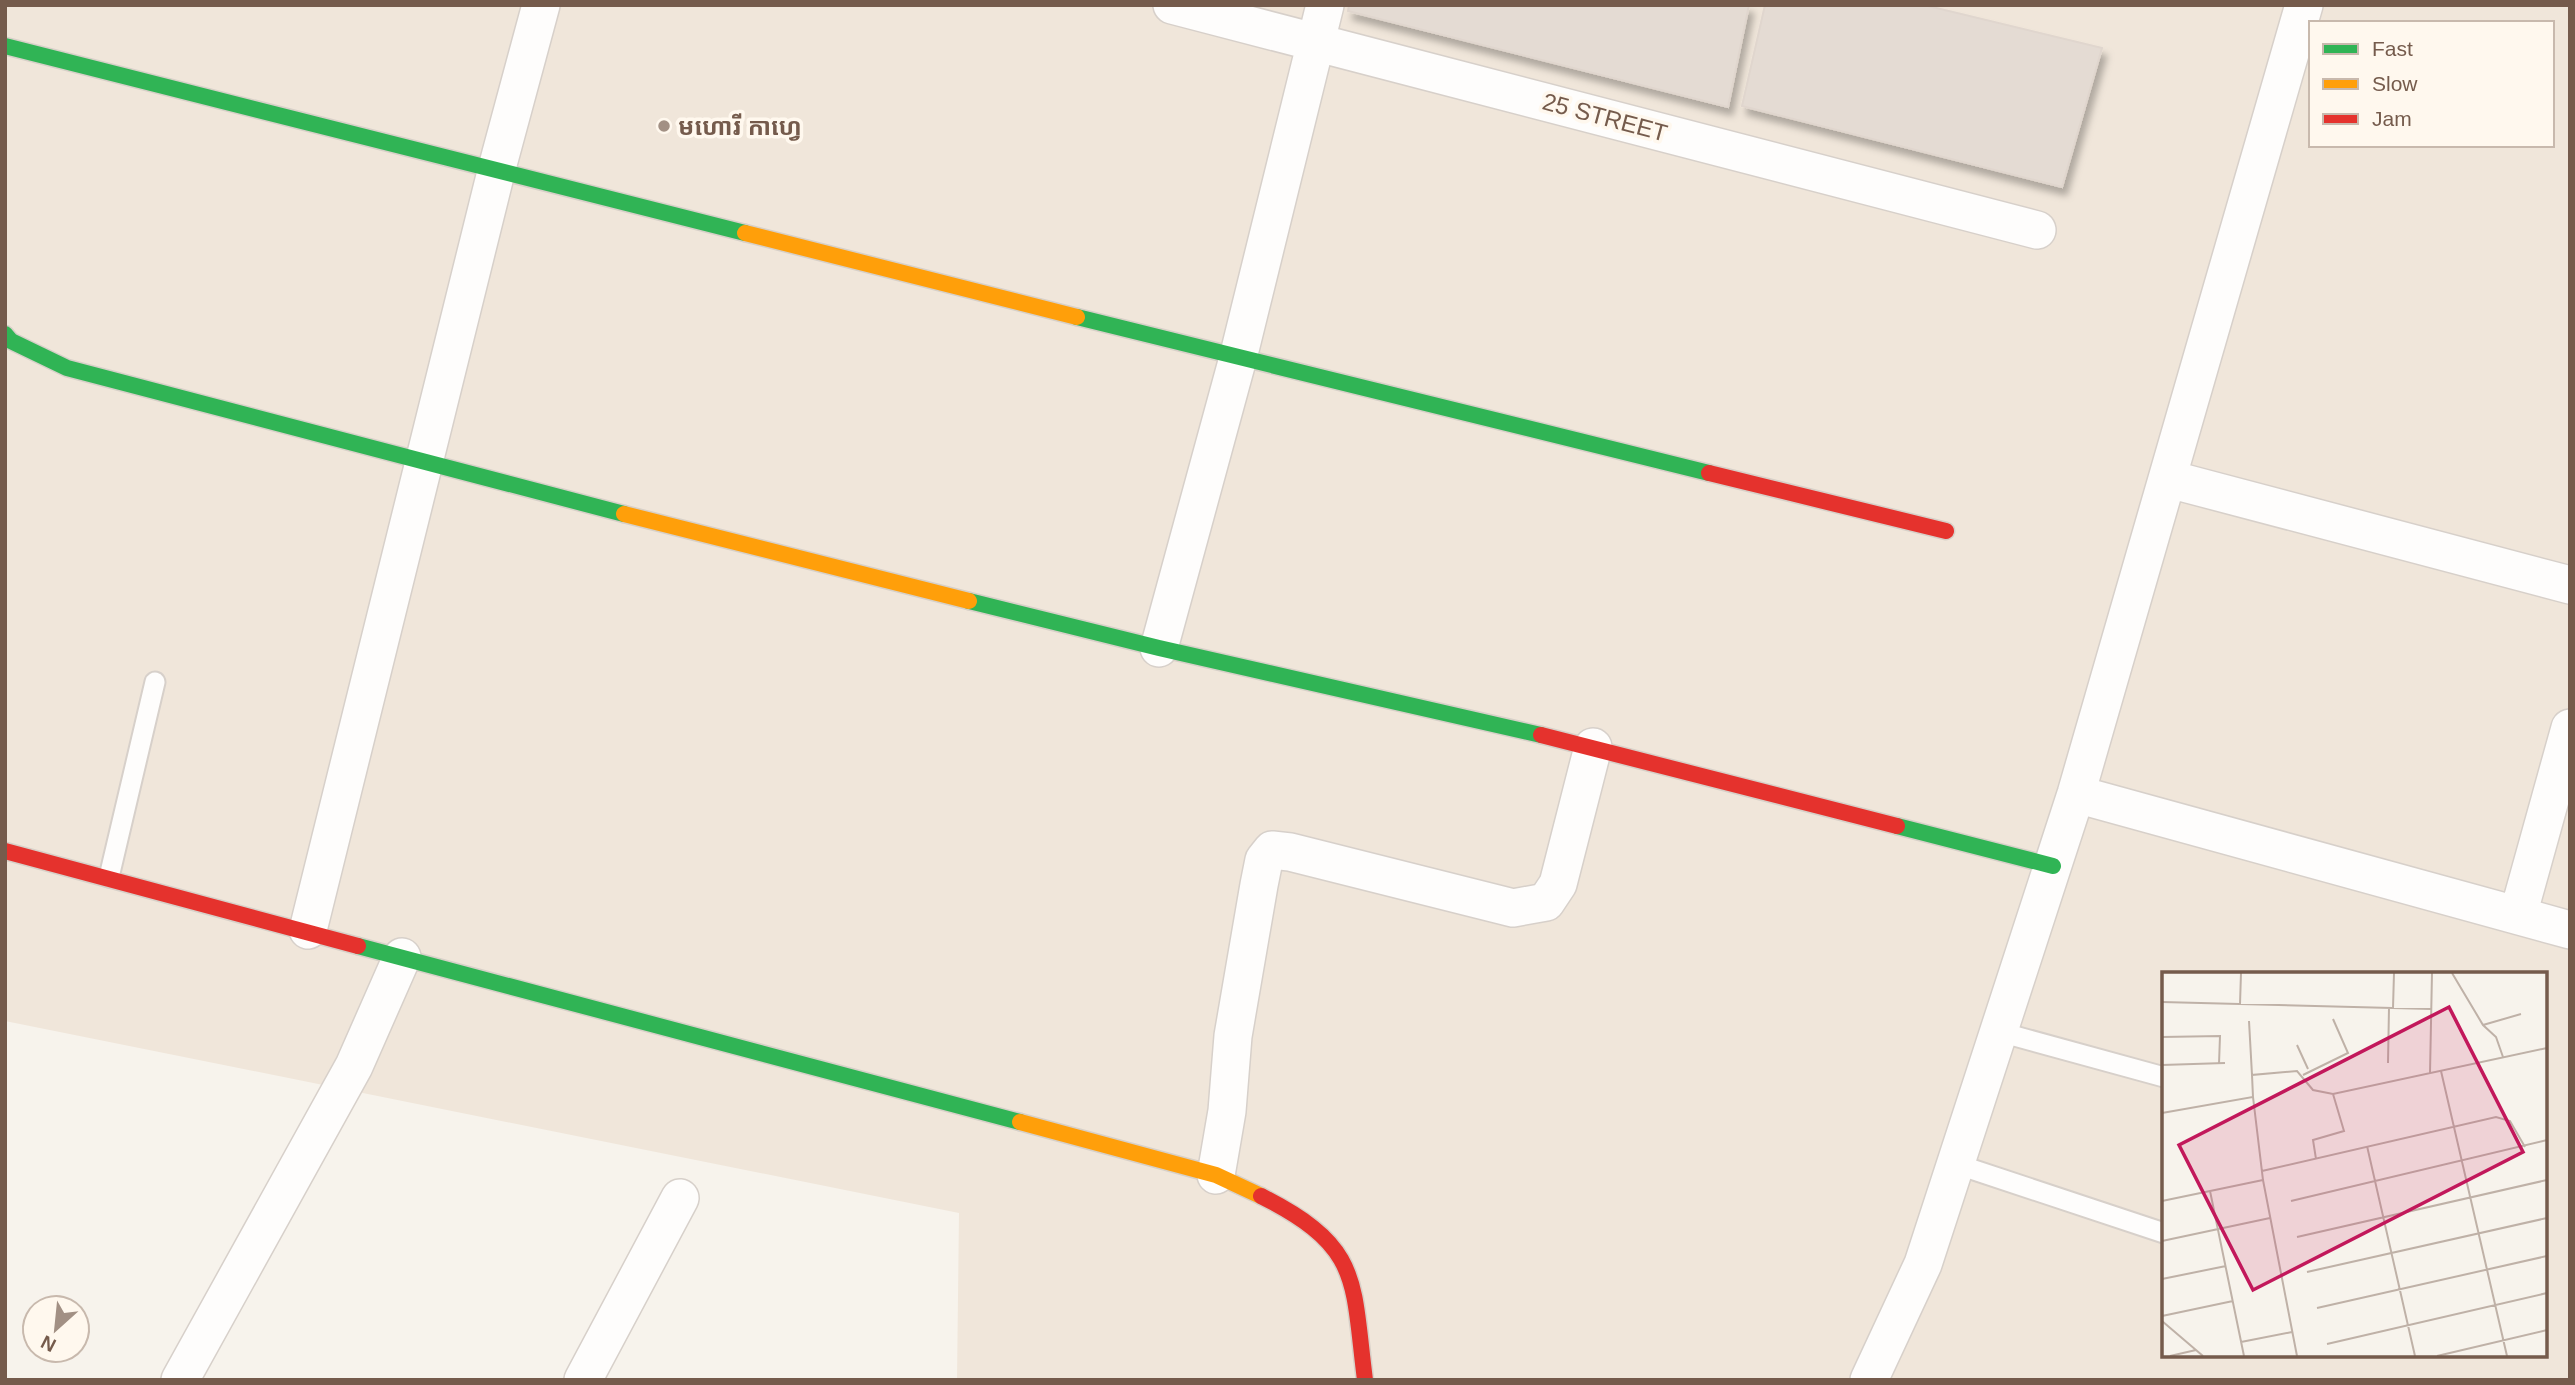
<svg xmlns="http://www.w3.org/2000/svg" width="2575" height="1385" font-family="Arial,'Noto Sans Khmer',sans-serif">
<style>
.residential{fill:#f0e6da;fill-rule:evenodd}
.building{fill:#e4dbd3;stroke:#e0d6ce;stroke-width:2;filter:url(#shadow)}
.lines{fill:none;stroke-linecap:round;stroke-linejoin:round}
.lane-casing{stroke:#d7d0ca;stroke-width:23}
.street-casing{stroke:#d7d0ca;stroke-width:40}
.fast-casing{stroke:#d7d0c8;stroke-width:19}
.slow-casing{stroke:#d7d0c8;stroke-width:19}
.jam-casing{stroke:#d7d0c8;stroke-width:19}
.lane{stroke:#fefdfc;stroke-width:19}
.street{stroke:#fefdfc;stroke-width:37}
.fast{stroke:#30b455;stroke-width:16}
.slow{stroke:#ff9f0a;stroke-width:16}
.jam{stroke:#e5322d;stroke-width:16}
.poi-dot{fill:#a29084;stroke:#fff8ee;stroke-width:2.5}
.labels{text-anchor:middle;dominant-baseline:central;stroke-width:7;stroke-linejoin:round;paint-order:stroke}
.street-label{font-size:24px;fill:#755b4c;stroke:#fff8ee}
.poi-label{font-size:24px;font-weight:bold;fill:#755b4c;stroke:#fff8ee;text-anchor:start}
.inset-road{fill:none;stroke:#bfb1a7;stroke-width:2}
.view{fill:#c2185b;fill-opacity:0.15;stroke:#c2185b;stroke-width:3.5}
.inset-edge{fill:none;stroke:#755b4c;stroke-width:3.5}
</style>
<defs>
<filter id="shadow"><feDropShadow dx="4.5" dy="8" stdDeviation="3.5" flood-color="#0004"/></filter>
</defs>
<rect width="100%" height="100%" fill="#f7f3ec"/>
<!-- residential -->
<path class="residential" d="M5,5h2565v1375h-1613l2,-167 -954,-192zM2311,23h241v122h-241zM2164,974h381v381h-381z"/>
<!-- building -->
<path class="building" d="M1349,5h400l-21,102 -380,-96z
M1765,5h159l178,43 -40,139 -320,-81z"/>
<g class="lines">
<!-- lane casing -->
<g class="lane-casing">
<path id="lane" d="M109,877l46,-195
M2000,1032l164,45
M1956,1164l208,69"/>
</g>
<!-- street casing -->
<g class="street-casing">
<path id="street" d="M1172,5l865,225
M2169,479l401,106
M1159,648l79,-290 87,-353
M2076,794l494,136
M2518,915l52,-187
M308,930l189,-762 44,-163
M1216,1175l11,-64 6,-75 26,-151 5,-25 8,-10 18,2 223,56 33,-6 12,-18 35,-137
M180,1380l174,-314 48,-109
M583,1380l97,-182
M1869,1380l54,-116 153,-470 228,-789"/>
</g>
<!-- fast casing -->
<g class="fast-casing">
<path id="fast" d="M5,46l740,187
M1077,317l632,156
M5,334l6,7 56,27 557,146
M969,601l190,47 382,87
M1897,826l156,40
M358,946l662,176"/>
</g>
<!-- slow casing -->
<g class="slow-casing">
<path id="slow" d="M745,233l332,84
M624,514l345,87
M1020,1122l196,53 45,21"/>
</g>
<!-- jam casing -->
<g class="jam-casing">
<path id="jam" d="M1709,473l237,58
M1541,735l356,91
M5,851l353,95
M1261,1196c101,51 91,83 104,184"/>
</g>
<!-- lane -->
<use href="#lane" class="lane"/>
<!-- street -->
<use href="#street" class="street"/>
<!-- fast -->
<use href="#fast" class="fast"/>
<!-- slow -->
<use href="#slow" class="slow"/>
<!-- jam -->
<use href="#jam" class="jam"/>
</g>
<!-- markers -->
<circle class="poi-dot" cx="664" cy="126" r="7"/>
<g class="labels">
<!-- street labels -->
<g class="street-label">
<text transform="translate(1605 117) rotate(15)">25 STREET</text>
</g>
<!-- poi labels -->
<g class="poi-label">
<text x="678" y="126">មហោរី កាហ្វេ</text>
</g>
</g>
<!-- overview -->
<g transform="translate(2162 972)">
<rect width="385" height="385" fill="#f7f3ec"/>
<path class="inset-road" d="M290,1l31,52 13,12 7,20M0,30l269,7M78,32l1,-31M231,36l1,-35M87,49l3,54M321,53l38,-11M0,65l58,-1 -1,28M135,73l11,24M226,91l1,-55M0,93l63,-2M279,99l66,285M268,101l2,-100M141,103l45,-22 -15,-34M91,125l10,83 34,176M0,141l91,-16 -1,-22 45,-4 16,19 20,4 214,-46M205,174l48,210M154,187l-3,-19 31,-9 -11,-37M100,199l234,-54 14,4 15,26M48,219l34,165M0,229l101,-21M129,229l256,-61M135,265l250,-57M0,269l108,-23M145,300l240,-54M0,307l64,-13M155,336l230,-52M0,344l71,-15M0,349l41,35M79,370l51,-10M165,372l220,-51M8,384l26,-6M275,384l110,-26"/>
<path class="view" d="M287,35l74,145 -270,138 -74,-145z"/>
<rect width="385" height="385" class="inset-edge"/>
</g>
<!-- border -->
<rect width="2575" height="1385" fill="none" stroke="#755b4c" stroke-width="14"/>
<!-- legend -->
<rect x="2309" y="21" width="245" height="126" fill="#fff8ee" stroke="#c8b9ad" stroke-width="2"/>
<rect x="2323" y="44" width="35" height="10" fill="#30b455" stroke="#c8b9ad" stroke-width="2"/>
<text x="2372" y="56" font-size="21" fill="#755b4c">Fast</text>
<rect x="2323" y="79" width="35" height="10" fill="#ff9f0a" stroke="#c8b9ad" stroke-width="2"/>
<text x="2372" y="91" font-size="21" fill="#755b4c">Slow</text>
<rect x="2323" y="114" width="35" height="10" fill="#e5322d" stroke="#c8b9ad" stroke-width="2"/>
<text x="2372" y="126" font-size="21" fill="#755b4c">Jam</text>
<!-- north arrow -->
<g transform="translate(56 1329) rotate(207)"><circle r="33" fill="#fff8ee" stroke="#c8b9ad" stroke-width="2"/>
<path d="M0-5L12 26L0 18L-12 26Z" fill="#a29084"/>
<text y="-10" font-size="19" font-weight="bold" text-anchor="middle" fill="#755b4c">N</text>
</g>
</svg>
